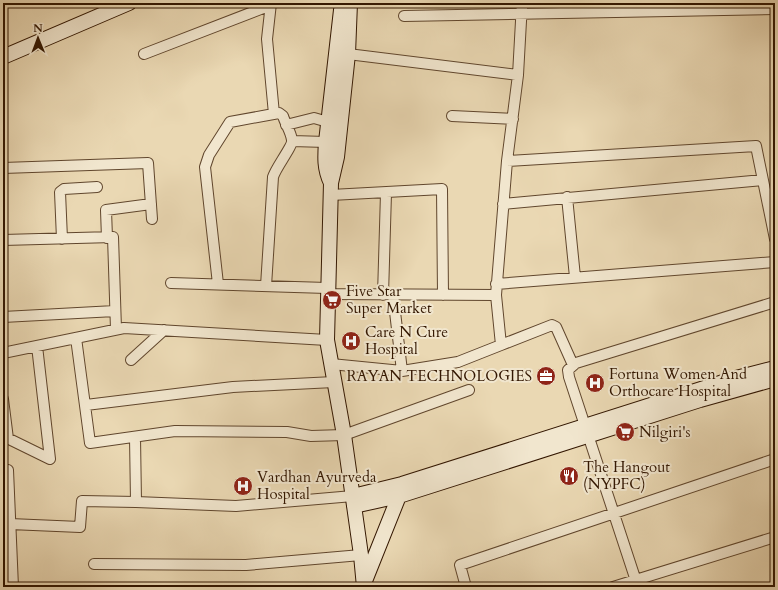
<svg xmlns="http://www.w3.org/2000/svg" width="778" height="590" font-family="Cardo,serif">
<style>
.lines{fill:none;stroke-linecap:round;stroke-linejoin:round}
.street-casing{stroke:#60462d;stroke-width:12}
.secondary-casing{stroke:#321600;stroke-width:16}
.street{stroke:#f1e6ce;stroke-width:10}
.secondary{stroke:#f1e6ce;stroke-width:14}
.labels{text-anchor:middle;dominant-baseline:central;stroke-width:4;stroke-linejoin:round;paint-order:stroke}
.poi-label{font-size:15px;fill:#321600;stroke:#f1e6ce;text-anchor:start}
</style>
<rect width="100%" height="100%" fill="#ead8b3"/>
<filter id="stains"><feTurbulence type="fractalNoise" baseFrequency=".005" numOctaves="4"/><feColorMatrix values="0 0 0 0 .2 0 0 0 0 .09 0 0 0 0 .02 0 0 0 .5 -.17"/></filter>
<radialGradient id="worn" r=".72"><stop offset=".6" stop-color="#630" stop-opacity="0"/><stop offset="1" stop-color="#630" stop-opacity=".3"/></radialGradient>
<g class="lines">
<!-- street casing -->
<g class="street-casing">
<path id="street" d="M271,3l-4,36 7,75
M404,16l371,-7
M144,54l127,-49
M348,54l170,21
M452,116l61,3
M286,125l28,-7 14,4
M292,141l34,1
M507,161l249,-15 19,93
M3,168l145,-5 4,56
M331,195l111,-6 1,106
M567,197l8,80
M503,204l260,-24
M107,238l-1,-28 45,-6
M62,239l-2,-47 4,-3 33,-2
M3,240l110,-3 3,92
M171,283l156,5
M218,284l-13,-117 4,-12 21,-33 49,-9 4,3c2,7 8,16 9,24 1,6 -16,27 -19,37l-7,109
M496,284l279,-22
M328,294l168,1 11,-134 11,-86 4,-72
M383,295l3,-102
M393,295l9,76
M3,317l112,-6
M76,338l14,105 85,-12 112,1 24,4 33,-1 125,-45
M501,345l51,-20 4,2 17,38
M37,346l13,113
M3,353l121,-25 203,12
M131,360l33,-30
M331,364l71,7 56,-9 43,-17 -5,-50
M3,399l5,40
M86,405l147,-18 101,-5
M3,436l47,23
M135,437l1,65 100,4 117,-10
M3,470h5l5,117
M10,524l70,3 2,-26 54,1
M94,564l152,1 115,-10
M466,587l-6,-22 315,-106
M613,587l162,-50
M638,587l-69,-210 -1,-7 8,-7 199,-61"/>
</g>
<!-- secondary casing -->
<g class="secondary-casing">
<path id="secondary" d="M350,3l-2,51 -11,103 -6,26 -4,157 17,95 17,120 3,32
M3,57l126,-54
M331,183c-7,-14 -6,-27 -5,-41l15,-132
M353,496l49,-12 334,-106 39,-10
M354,506l45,-10 301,-96 75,-21
M365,581l34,-85"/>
</g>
<!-- street -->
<use href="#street" class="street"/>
<!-- secondary -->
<use href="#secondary" class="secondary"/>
</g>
<!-- icons -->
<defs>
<g id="supermarket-disc" transform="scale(1)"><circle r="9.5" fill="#8f2418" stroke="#f1e6ce"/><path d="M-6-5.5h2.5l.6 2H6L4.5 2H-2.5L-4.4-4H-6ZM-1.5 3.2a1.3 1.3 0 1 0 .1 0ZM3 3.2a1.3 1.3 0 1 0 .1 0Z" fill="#fff"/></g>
<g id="hospital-disc" transform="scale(1)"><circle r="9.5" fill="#8f2418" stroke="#f1e6ce"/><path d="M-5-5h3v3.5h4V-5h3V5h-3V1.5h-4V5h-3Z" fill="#fff"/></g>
<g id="office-disc" transform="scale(1)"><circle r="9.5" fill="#8f2418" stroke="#f1e6ce"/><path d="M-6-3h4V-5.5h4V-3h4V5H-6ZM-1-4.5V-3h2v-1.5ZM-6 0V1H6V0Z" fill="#fff"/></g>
<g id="restaurant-disc" transform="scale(1)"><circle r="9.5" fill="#8f2418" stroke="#f1e6ce"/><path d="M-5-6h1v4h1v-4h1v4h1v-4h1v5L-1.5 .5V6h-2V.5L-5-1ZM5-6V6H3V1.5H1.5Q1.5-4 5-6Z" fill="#fff"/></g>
</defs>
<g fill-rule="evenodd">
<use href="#supermarket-disc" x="332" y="300"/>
<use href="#hospital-disc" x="351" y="341"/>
<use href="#office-disc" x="546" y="376"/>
<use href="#hospital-disc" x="595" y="383"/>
<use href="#supermarket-disc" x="625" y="432"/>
<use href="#restaurant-disc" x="569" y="476"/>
<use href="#hospital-disc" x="243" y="486"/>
</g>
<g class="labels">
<!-- poi labels -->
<g class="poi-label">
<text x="346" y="291">Five Star<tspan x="346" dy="17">Super Market</tspan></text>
<text x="365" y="332">Care N Cure<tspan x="365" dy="17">Hospital</tspan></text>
<text x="609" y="374">Fortuna Women And<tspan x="609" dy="17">Orthocare Hospital</tspan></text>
<text x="532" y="376" text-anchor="end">RAYAN TECHNOLOGIES</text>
<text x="639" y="432">Nilgiri's</text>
<text x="583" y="467">The Hangout<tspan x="583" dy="17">(NYPFC)</tspan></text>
<text x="257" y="477">Vardhan Ayurveda<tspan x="257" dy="17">Hospital</tspan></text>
</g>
</g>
<!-- margin -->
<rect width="778" height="590" fill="none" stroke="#ead8b3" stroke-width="16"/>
<rect x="4" y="4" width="770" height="582" fill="none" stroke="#321600" stroke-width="2"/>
<rect x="8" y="8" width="762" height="574" fill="none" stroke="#321600"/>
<!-- north arrow -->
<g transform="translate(38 38) rotate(359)" stroke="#f1e6ce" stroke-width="3" paint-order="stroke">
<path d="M0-3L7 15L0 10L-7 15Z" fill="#321600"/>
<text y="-6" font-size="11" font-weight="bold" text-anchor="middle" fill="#321600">N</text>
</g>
<rect width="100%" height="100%" filter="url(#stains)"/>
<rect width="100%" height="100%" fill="url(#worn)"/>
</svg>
